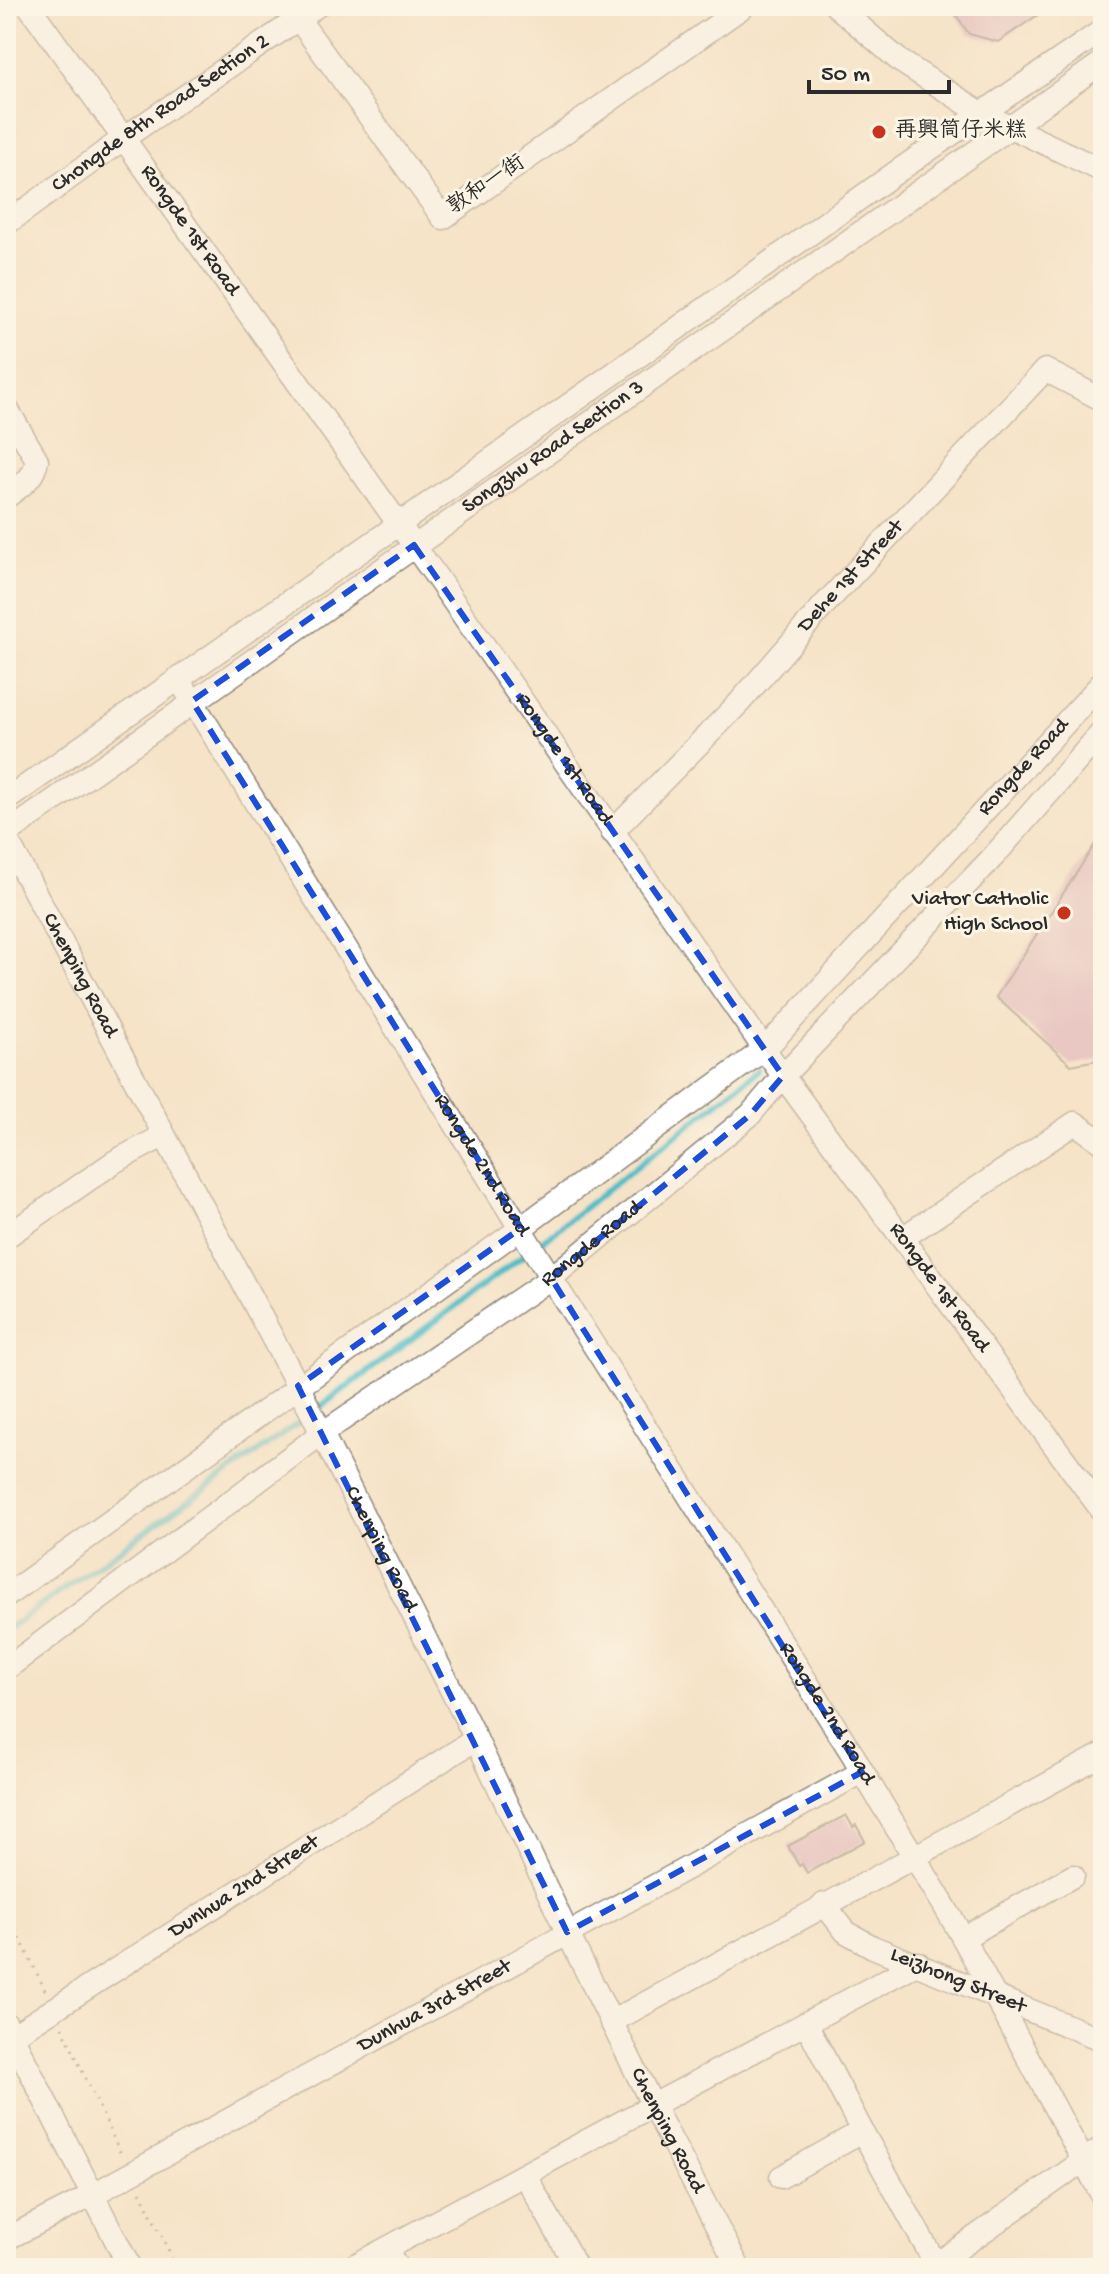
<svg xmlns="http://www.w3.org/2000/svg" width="1109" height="2274" font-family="'Gochi Hand','LXGW WenKai TC',sans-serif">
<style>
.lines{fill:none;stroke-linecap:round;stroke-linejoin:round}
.stream{stroke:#4ebcc6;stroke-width:6}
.building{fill:#d9a4bd}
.minor-casing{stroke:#90877a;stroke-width:25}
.path{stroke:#90877a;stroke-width:3;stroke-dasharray:2 6;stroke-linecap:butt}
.minor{stroke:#fff;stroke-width:22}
.marked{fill:none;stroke:#1d4ed8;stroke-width:6;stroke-dasharray:16 10;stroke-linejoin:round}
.poi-dot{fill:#c8321e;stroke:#fcf5e5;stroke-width:3}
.labels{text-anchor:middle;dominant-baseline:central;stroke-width:6;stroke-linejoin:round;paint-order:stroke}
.street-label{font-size:22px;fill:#2b2b2b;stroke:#fcf5e5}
.poi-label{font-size:22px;fill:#2b2b2b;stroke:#fcf5e5;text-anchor:start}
</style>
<rect width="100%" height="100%" fill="#fcf5e5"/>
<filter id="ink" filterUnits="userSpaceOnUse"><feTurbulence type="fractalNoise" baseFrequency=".0125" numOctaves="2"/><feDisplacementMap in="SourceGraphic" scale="16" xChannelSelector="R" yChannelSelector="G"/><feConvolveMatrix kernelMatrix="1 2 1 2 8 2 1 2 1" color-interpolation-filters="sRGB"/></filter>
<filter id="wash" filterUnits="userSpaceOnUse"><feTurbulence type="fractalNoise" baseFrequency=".006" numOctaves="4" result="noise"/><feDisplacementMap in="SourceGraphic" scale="32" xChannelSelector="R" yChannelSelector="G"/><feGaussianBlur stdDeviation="1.8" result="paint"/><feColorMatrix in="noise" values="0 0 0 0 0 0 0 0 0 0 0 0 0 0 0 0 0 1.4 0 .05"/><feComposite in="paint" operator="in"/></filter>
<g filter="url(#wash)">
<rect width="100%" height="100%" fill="#f5e3c8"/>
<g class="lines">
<!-- stream -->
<path class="stream" d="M537,1245l222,-175
M316,1410l212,-158
M6,1630l301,-213"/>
</g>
<g id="blocks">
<!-- building -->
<path class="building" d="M950,6h101l-53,36 -29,-8z
M1103,832v227l-32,6 -75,-68z
M846,1815l7,12 3,-2 9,16 -58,32 -5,-9 -3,2 -11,-20z"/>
</g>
</g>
<g filter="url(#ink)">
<use href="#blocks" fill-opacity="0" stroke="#90877a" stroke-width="2"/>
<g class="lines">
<!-- minor casing -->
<g class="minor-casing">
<g id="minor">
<path id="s1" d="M29,6l404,566 350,504 320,436"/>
<path d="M289,6l154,212 301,-212"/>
<path d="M836,6l64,55 81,52 122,58"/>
<path id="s2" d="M6,224l118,-86 193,-132"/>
<path d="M6,407l31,53c-3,19 -16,26 -31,37"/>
<path id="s3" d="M178,678l373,600 302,477c35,62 75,121 110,183 48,86 93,173 140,259"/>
<path d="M6,800l637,-447 255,-182 205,-141"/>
<path id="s4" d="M612,832l127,-129 86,-99 220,-234 58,30"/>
<path id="s5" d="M6,834c364,-260 732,-514 1097,-772"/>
<path id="s6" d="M6,838l292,548 178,353 91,193 86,174 86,162"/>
<path d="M6,1237l108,-75 49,-26"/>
<path d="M904,1237l171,-114 28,20"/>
<path id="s7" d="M6,1596l515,-368 245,-180 337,-366"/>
<path id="s8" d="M6,1669l315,-235 230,-156 199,-163 33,-39 210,-219 110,-126"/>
<path id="s9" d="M824,1904l22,28 27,15 230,93"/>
<path d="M963,1938l110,-62"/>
<path d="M611,2022l492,-268"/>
<path d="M806,2023l56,108 76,137"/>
<path d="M6,2024l124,244"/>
<path id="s10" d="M12,2036l464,-297"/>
<path d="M525,2175l52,93"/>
<path d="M781,2177l81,-46"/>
<path id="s11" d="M6,2239l75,-38 781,-429"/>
<path d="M387,2250l10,18"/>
<path d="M350,2268l568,-305"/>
<path d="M931,2268l172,-121"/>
</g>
</g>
<!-- path -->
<path class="path" d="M6,1909l39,81
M62,2027l59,127
M140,2192l32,65"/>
<!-- minor -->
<use href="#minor" class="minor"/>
</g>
</g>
<!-- marked area -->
<path d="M0 0H1109V2274H0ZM414,545l369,531 -33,39 -199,163 311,494 -295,160 -269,-546 223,-158 -329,-527z" fill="#f5e3c8" fill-opacity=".55" fill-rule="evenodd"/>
<path class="marked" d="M414,545l369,531 -33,39 -199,163 311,494 -295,160 -269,-546 223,-158 -329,-527z"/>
<!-- markers -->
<g class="poi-dot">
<circle cx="879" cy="132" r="8"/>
<circle cx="1064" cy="913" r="8"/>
</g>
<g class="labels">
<!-- street labels -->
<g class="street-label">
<text stroke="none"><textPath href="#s2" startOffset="190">Chongde 8th Road Section 2</textPath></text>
<text transform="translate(487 186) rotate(-34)">敦和一街</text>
<text stroke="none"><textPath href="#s1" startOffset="276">Rongde 1st Road</textPath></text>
<text stroke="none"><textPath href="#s5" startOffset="670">Songzhu Road Section 3</textPath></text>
<text stroke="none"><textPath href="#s4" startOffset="350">Dehe 1st Street</textPath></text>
<text stroke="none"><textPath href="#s1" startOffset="924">Rongde 1st Road</textPath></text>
<text stroke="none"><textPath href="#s7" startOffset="1318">Rongde Road</textPath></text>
<text stroke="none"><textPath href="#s6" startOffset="156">Chenping Road</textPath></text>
<text stroke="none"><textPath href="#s3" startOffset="574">Rongde 2nd Road</textPath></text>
<text stroke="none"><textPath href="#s8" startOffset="724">Rongde Road</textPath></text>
<text stroke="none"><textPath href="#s1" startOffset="1572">Rongde 1st Road</textPath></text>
<text stroke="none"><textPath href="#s6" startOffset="804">Chenping Road</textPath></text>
<text stroke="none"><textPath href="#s3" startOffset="1222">Rongde 2nd Road</textPath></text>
<text stroke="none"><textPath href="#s10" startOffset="276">Dunhua 2nd Street</textPath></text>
<text stroke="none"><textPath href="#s9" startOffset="158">Leizhong Street</textPath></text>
<text stroke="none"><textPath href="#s11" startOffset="488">Dunhua 3rd Street</textPath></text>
<text stroke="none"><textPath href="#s6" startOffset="1452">Chenping Road</textPath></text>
</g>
<!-- poi labels -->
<g class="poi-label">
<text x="895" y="132">再興筒仔米糕</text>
<text x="1048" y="900" text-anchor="end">Viator Catholic<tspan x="1048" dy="25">High School</tspan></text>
</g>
</g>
<!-- margin -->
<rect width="1109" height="2274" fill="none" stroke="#fcf5e5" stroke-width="32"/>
<!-- scale -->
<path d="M809 80v12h140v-12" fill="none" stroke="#2b2b2b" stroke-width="4"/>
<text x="821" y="80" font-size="24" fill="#2b2b2b" stroke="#fcf5e5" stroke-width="6" paint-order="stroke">50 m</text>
</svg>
